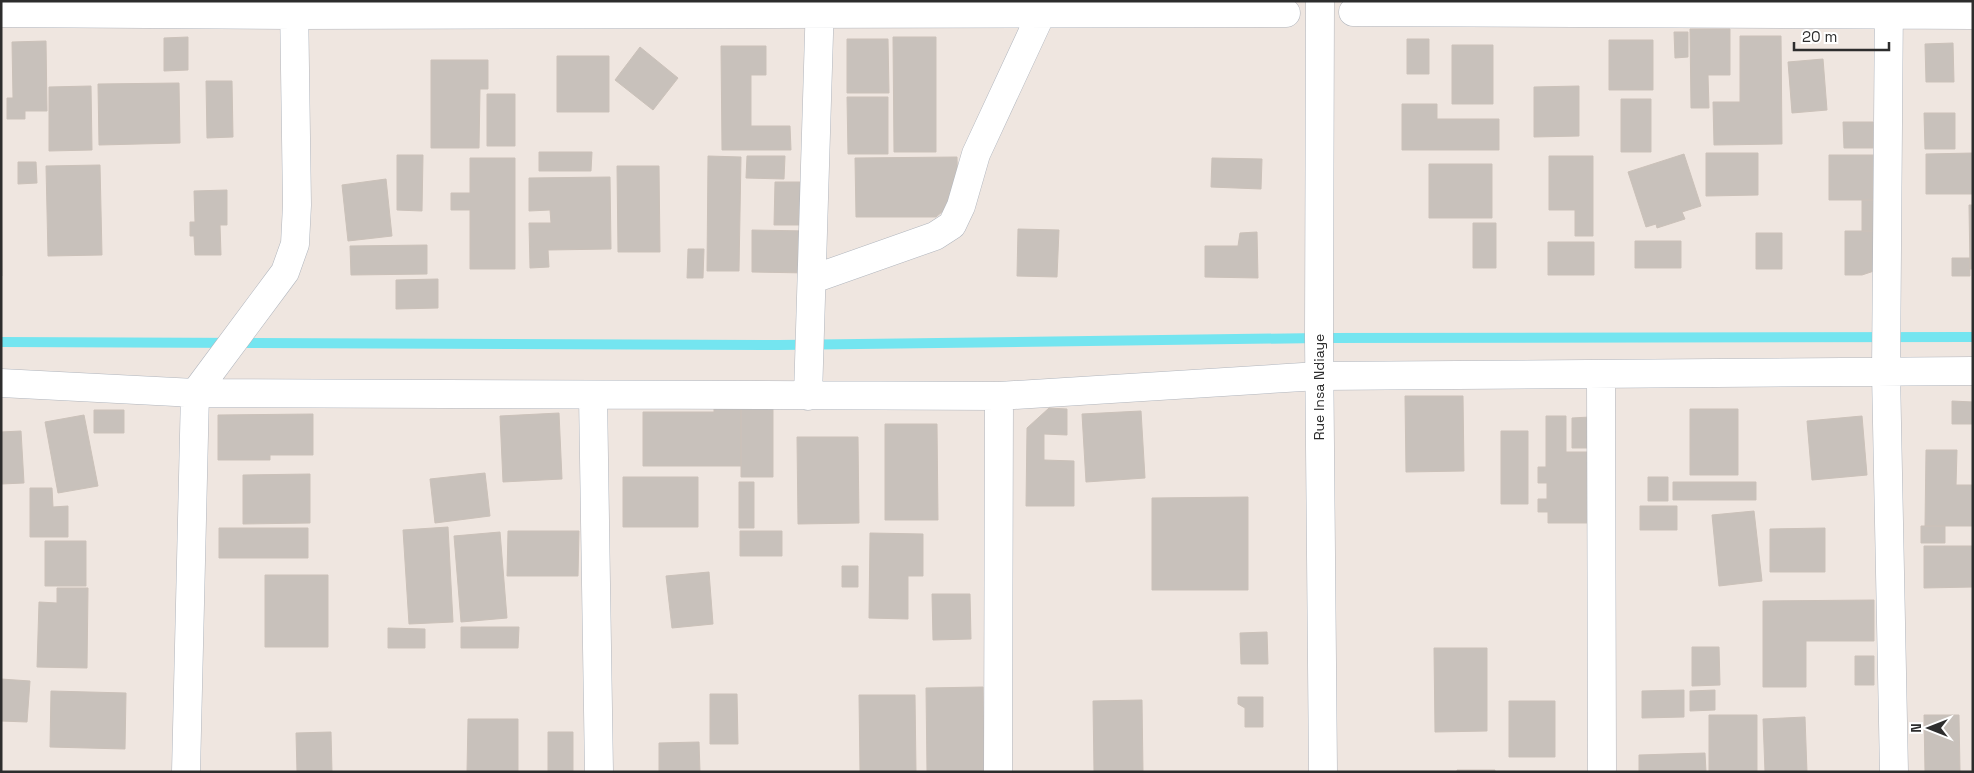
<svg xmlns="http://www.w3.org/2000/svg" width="1974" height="773" font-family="'Space Grotesk',sans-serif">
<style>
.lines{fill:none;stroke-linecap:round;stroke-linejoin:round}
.stream{stroke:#74e5f0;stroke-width:10}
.building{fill:#c8c1bb;stroke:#cbc1b9}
.minor-casing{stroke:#b0b5bd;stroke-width:29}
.secondary-casing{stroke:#b0b5bd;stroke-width:29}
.minor{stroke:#fff;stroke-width:28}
.secondary{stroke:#fff;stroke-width:28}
.labels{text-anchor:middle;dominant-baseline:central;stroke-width:5;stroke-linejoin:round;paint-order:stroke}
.street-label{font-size:14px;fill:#2d2d2d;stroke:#fff}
</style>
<rect width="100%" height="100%" fill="#efe6e0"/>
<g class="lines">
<!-- stream -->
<path class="stream" d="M1,342l778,3 540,-7 654,-1"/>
</g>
<!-- building -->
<path class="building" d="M1690,29h40v46h-22l1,33h-18z
M1674,32h14v25l-13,1z
M1740,36h41l1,108 -68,1 -1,-43h27z
M188,37v33l-24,1v-33z
M893,37h43v115h-42z
M847,39h41l1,54h-42z
M1407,39h22v35h-22z
M1609,40h44v50h-44z
M46,41l1,70h-22v8h-18v-21h6l-1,-56z
M1953,43l1,39h-28l-1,-38z
M1452,45h41v59h-41z
M721,46h45v29h-15v51h39l1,24h-69z
M640,47l38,31 -25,32 -38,-30z
M557,56h52v56h-52z
M1823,59l4,51 -35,3 -4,-51z
M431,60h57v29h-8l-1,59h-48z
M206,81h26l1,56 -26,1z
M179,83l1,60 -81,2 -1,-61z
M91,86l1,64 -43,1v-64z
M1579,86v50l-45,1v-50z
M487,94h28v52h-28z
M847,97h41v57h-40z
M1621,99h30v53h-30z
M1402,104h35v15h62v31h-97z
M1924,113h31v36h-30z
M1843,122h30v26h-29z
M1,149l1,127h-1z
M539,152h53l-1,19h-52z
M1706,153h52v42l-52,1z
M1973,153v41h-47v-40z
M1684,154l17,52 -19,6 3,7 -28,9 -1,-4 -10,3 -18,-55z
M397,155h26l-1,56 -25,-1z
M1829,155h51v45h-51z
M708,156l33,1 -2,114h-32z
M747,156h38l-1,23 -38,-1z
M1549,156h44v80h-18v-26h-26z
M957,157l1,41 -22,19h-80l-1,-59z
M470,158h45v111h-45v-59h-19v-17h19z
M1212,158l50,1 -1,30 -50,-2z
M18,162h18l1,21 -19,1z
M1429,164h63v54h-63z
M100,165l2,90 -54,1 -2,-90z
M617,166h42l1,86h-42z
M610,177l1,72 -63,1 1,17 -19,1 -1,-45h22l-1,-13 -21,1v-33z
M386,179l6,57 -44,5 -6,-56z
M775,182h28v43h-29z
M227,190v35h-7l1,30h-26l-1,-19h-4v-14h5l-1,-31z
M1862,200h18v31h-18z
M1969,205h4v64h-3z
M1473,223h23v45h-23z
M1018,229l41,1 -2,47 -40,-1z
M752,230l55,1v42l-55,-1z
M1845,231h35v38l-18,6h-17z
M1257,232l1,46 -53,-1v-31h33l2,-13z
M1756,233h26v36h-26z
M1635,241h46v27h-46z
M1548,242h46v33h-46z
M427,245v29l-76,1 -1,-29z
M688,249h16l-1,29h-16z
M1952,258h18v18h-18z
M438,279v29l-42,1v-29z
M1405,396h58l1,75 -58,1z
M1952,401l21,1v22h-21z
M714,405h27v61h-98v-54h71z
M741,405h32v72h-32z
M1049,408l18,1v26l-23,-1v26l30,1v45h-48l1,-78z
M1690,409h48v66h-48z
M94,410h30v23h-30z
M1141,411l4,67 -59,4 -4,-68z
M559,413l3,66 -59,3 -3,-66z
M313,414v41h-43v5h-52v-45z
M84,415l14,71 -40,7 -13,-71z
M1546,416h20v36h29l1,71h-48v-11h-10v-13h9v-16h-9v-16h8z
M1862,416l5,59 -55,5 -5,-59z
M1590,417v31h-18v-30z
M885,424h52l1,96h-53z
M21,431l3,52 -23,1v-52z
M1501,431h27v73h-27z
M797,437h61l1,86 -61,1z
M1926,450h31l-1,35h17v41h-48z
M485,473l5,43 -55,7 -5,-44z
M310,474v49l-67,1v-49z
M623,477h75v50h-75z
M1648,477h20v24h-20z
M739,482h15v46h-15z
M1673,482h83v18h-83z
M30,488h22l1,19 15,-1v31h-38z
M1248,497v93h-96v-92z
M1640,506h37v24h-37z
M1754,511l8,70 -43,5 -7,-71z
M1921,526h24v17h-24z
M448,527l5,95 -44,2 -6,-94z
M219,528h89v30h-89z
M1825,528v44h-55v-43z
M508,531h71l-1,45h-71z
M740,531h42v25h-42z
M500,532l7,86 -46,4 -7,-86z
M870,533l53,1v42h-15v43l-39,-1z
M45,541h41v45h-41z
M1924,546h49v41l-49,1z
M842,566h16v21h-16z
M709,572l4,52 -41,4 -6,-52z
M265,575h63v72h-63z
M57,588h31l-1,80 -50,-1 2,-65 18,1z
M932,594h38l1,45 -38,1z
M1874,600v41h-68v46h-43v-86z
M461,627h58l-1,21h-57z
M388,628l37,1v19h-37z
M1267,632l1,32h-27l-1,-31z
M1692,647h27l1,38 -28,1z
M1434,648h53v83l-52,1z
M1855,656h19v29h-19z
M1,679l29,2 -3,41 -26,-1z
M983,687l1,85h-57l-1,-84z
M1684,690v27l-42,1v-27z
M1715,690v20l-25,1v-20z
M51,691l75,2 -1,56 -75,-2z
M710,694h27l1,50h-28z
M859,695h56l1,77h-56z
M1238,697h25v30h-18v-19l-7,-4z
M1142,700l1,72h-49l-1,-71z
M1509,701h46v56h-46z
M1709,715h48v57h-48z
M1924,715h35l1,57h-35z
M1805,717l2,55h-42l-2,-53z
M468,719h50v53h-51z
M331,732l1,40h-35l-1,-39z
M548,732h25v40h-25z
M699,742l1,30h-41v-29z
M1705,753l1,19h-67v-17z
M1457,770h38v2h-38z"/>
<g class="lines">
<!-- minor casing -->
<g class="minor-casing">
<path id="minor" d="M1889,1l-3,372 8,399
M1353,12l620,3
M1,13l292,2 993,-2
M813,279l122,-43 17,-11 9,-19 15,-52 66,-142 1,-11
M1601,375l1,397
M1,383l194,10 804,3 320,-20 654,-5
M593,395l6,377
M808,396l12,-395
M186,772l9,-379 90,-121 10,-28 2,-39 -3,-204
M998,772l1,-376"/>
</g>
<!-- secondary casing -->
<g class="secondary-casing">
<path id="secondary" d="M1320,1l-1,337 4,434"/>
</g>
<!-- minor -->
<use href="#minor" class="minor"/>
<!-- secondary -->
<use href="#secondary" class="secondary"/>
</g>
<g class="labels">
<!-- street labels -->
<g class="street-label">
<text transform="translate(1319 387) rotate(-90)">Rue Insa Ndiaye</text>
</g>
</g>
<!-- border -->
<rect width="1974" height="773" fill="none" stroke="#2d2d2d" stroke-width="5"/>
<!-- north arrow -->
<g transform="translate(1929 728) rotate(270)" stroke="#ffffff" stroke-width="4" paint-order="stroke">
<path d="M0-4L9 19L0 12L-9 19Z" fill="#2d2d2d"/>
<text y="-8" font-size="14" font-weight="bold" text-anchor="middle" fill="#2d2d2d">N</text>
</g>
<!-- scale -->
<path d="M1794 42v8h95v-8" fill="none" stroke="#2d2d2d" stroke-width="2.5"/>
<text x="1802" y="42" font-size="15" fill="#2d2d2d" stroke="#ffffff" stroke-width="4" paint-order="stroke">20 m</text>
</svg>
